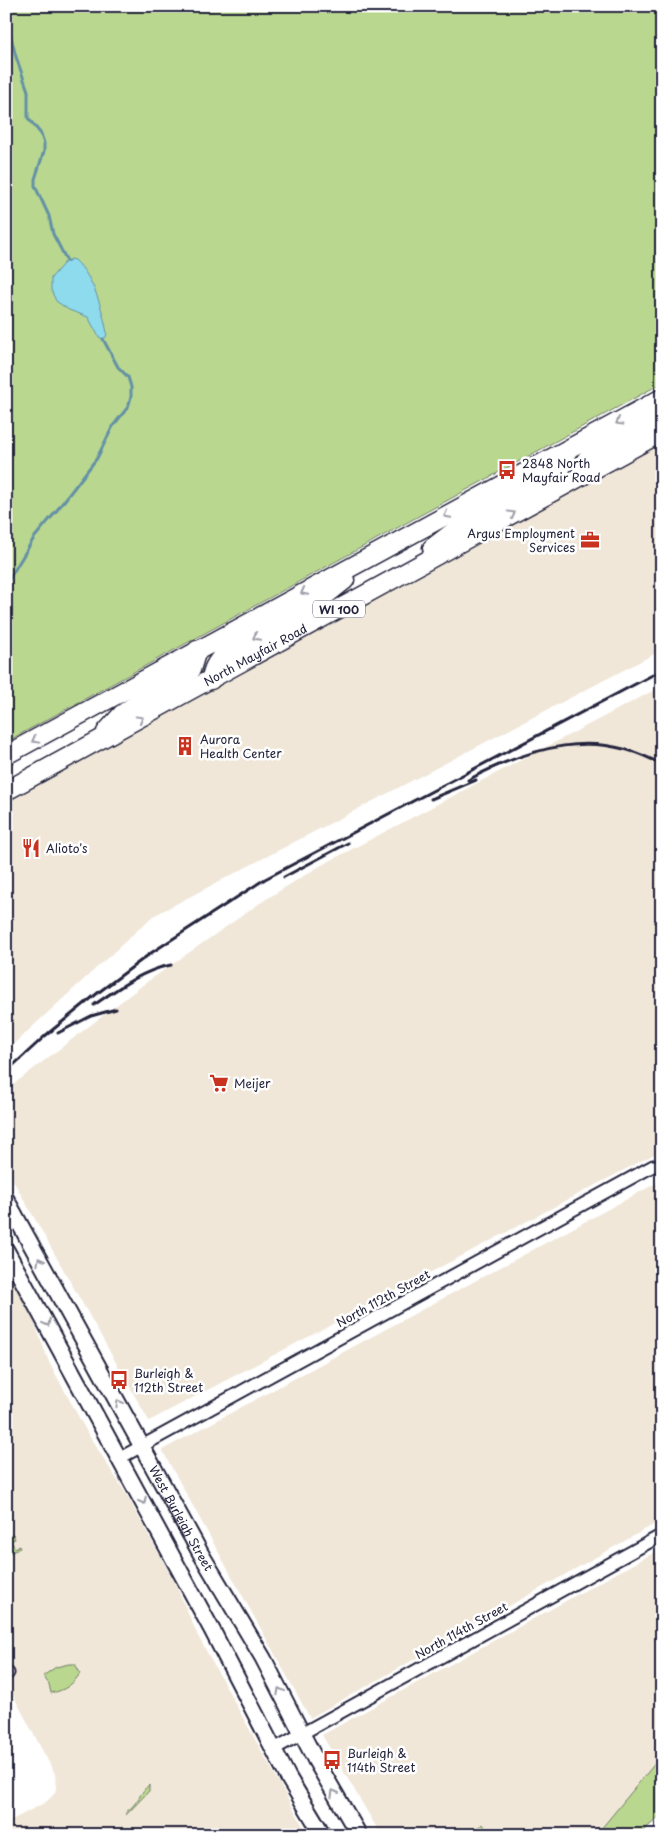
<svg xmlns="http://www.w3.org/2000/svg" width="668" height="1841" font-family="'Playpen Sans',sans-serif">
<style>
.built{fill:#f0e7d9}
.green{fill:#bad78f;stroke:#6e7c65}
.water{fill:#8edbee;stroke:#6391a6}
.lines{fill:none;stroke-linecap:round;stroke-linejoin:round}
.stream{stroke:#6391a6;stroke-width:3}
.street-casing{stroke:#22223b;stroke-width:15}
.secondary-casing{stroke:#22223b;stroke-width:19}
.primary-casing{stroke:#22223b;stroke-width:21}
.street{stroke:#fff;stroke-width:11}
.secondary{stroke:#fff;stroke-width:15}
.primary{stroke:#fff;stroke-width:18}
.rail{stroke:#22223b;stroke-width:3}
.oneway{stroke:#9c9ca7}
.labels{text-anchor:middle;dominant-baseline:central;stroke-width:5;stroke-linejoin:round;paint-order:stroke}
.shield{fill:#fff;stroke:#646476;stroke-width:1}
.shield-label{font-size:11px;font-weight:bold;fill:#22223b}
.poi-label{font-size:12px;fill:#22223b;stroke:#fff;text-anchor:start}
.street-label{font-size:12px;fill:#22223b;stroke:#fff}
</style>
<rect width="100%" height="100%" fill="#fff"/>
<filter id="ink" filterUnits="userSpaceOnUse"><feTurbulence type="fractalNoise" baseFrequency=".02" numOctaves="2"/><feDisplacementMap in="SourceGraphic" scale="10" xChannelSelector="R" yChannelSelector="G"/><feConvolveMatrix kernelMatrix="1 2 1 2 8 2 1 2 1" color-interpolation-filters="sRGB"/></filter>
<g filter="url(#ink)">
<!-- built -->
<path class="built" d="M662,441v209l-509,266 -147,135v-253z
M662,686v464l-513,271 -143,-253v-78l138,-106 116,-81 58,-36z
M662,1180v340l-352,198 -148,-268z
M6,1270l27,49 16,43 39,72 37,58 51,93 22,51 110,199h-302v-12l40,-21 9,-9 1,-6 -1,-13 -49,-92z
M662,1548v207l-66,80h-107l-6,-10 -18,10h-84l-59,-100z"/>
<!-- green -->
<path class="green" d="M6,6h656v377l-656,359z
M13,1534l2,5 -4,2 4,7 4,-2 1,2 -14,7v-17z
M69,1664h6l5,9c-6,11 -16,18 -29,20l-2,-9 -6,-8 13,-9z
M662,1755v60l-24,20h-42z
M149,1785v6l-23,24v-3c13,-9 13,-19 23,-27z
M483,1824l6,11h-24z"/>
<!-- water -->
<path class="water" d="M71,259l4,1c19,18 27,48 32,73l-1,4 -3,2 -4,-2 -11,-20 -19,-7 -13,-9 -5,-11v-12l13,-15z"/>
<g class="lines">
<!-- stream -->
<path class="stream" d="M6,17l10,40 12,34v27l13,16 3,9v8l-9,28v7l14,30 4,18 14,27
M6,584l28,-46 20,-24 43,-56 16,-32 15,-19 3,-10v-10l-3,-10 -10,-10 -15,-28"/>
<!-- street casing -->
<g class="street-casing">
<path id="street" d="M120,1458l533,-292h9
M6,1674l2,-1
M274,1749l388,-214"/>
</g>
<!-- secondary casing -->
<g class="secondary-casing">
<g id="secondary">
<path id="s1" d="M6,1199l195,355 62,104 53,103 43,74"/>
<path d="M6,1250l206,380 76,147 35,58"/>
</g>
</g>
<!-- primary casing -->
<g class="primary-casing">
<g id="primary">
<path d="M582,476c-1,-11 3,-16 11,-24l50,-25 19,-13"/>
<path d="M432,548l34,-26 87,-47c10,-7 13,-13 14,-25"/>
<path d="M211,680c1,-11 5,-17 12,-25l88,-48 34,-27"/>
<path d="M106,732l16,-18 32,-23 37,-21 6,-20"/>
<path d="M6,755l656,-357"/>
<path id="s2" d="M6,791l656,-359"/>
</g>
</g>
<!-- street -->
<use href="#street" class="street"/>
<!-- secondary -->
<use href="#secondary" class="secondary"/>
<!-- primary -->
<use href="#primary" class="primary"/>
<!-- rail -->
<path class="rail" d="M468,780c62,-33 129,-53 194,-15
M431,799l45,-19
M284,877l64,-34
M94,1005c23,-16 49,-35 77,-40
M58,1033l33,-17 25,-7
M6,1072l39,-36 54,-44 52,-39 114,-74 397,-209"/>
</g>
<!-- one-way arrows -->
<defs><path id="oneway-chevron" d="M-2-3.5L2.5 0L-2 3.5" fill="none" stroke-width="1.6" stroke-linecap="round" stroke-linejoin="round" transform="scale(1.25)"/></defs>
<g class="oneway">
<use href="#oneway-chevron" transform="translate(619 422) rotate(151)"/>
<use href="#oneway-chevron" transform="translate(512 514) rotate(-29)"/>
<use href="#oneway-chevron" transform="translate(447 515) rotate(152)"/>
<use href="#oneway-chevron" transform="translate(304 592) rotate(152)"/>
<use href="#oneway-chevron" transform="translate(256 637) rotate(152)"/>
<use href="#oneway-chevron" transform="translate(140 719) rotate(-29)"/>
<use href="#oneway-chevron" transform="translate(35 740) rotate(151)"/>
<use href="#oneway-chevron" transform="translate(40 1261) rotate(-119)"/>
<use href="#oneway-chevron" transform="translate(47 1323) rotate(62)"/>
<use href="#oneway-chevron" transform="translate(119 1403) rotate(-119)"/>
<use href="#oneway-chevron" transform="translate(143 1501) rotate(62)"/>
<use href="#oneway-chevron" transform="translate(280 1691) rotate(-119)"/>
<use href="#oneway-chevron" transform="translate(334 1793) rotate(-120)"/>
</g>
</g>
<!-- icons -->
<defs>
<g id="bus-bare" transform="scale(1.5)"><path d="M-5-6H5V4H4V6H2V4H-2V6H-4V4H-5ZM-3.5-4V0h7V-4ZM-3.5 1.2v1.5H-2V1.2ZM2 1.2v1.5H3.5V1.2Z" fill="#c8321e" stroke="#fff" stroke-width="2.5" paint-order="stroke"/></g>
<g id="office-bare" transform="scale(1.5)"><path d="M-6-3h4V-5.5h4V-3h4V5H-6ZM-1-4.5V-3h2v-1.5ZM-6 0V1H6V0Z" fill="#c8321e" stroke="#fff" stroke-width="2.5" paint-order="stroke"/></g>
<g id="building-bare" transform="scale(1.5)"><path d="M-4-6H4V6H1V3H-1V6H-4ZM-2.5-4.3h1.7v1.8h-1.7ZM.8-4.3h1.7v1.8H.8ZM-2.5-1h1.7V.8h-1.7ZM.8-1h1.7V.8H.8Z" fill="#c8321e" stroke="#fff" stroke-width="2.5" paint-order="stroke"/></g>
<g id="restaurant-bare" transform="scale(1.5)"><path d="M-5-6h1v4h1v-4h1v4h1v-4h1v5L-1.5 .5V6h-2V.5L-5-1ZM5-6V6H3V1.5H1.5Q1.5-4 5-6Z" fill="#c8321e" stroke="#fff" stroke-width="2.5" paint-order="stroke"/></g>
<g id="supermarket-bare" transform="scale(1.5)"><path d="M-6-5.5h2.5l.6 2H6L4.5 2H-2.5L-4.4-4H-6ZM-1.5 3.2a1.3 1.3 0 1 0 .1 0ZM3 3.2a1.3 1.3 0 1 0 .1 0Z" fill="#c8321e" stroke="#fff" stroke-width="2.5" paint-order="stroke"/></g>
</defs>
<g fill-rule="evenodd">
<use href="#bus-bare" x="507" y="470"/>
<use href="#office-bare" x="590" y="540"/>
<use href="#building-bare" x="185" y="746"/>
<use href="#restaurant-bare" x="31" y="848"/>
<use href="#supermarket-bare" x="219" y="1083"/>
<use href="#bus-bare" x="119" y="1380"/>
<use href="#bus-bare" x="332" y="1760"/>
</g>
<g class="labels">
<!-- shield labels -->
<rect class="shield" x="313" y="600.5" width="52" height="17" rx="4"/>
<g class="shield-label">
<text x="339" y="609">WI 100</text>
</g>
<!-- poi labels -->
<g class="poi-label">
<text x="522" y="463">2848 North<tspan x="522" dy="14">Mayfair Road</tspan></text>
<text x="575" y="533" text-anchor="end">Argus Employment<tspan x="575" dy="14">Services</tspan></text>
<text x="200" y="739">Aurora<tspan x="200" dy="14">Health Center</tspan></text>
<text x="46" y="848">Alioto's</text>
<text x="234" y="1083">Meijer</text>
<text x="134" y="1373">Burleigh &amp;<tspan x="134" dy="14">112th Street</tspan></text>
<text x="347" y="1753">Burleigh &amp;<tspan x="347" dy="14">114th Street</tspan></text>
</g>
<!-- street labels -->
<g class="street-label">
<text stroke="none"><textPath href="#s2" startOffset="284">North Mayfair Road</textPath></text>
<text transform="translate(383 1298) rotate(-29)">North 112th Street</text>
<text stroke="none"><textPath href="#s1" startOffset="364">West Burleigh Street</textPath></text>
<text transform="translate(461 1630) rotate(-29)">North 114th Street</text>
</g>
</g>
<!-- margin -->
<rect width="668" height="1841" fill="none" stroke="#fff" stroke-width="25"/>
<rect x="12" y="12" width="643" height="1816" fill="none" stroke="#22223b" stroke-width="2" filter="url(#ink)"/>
</svg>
